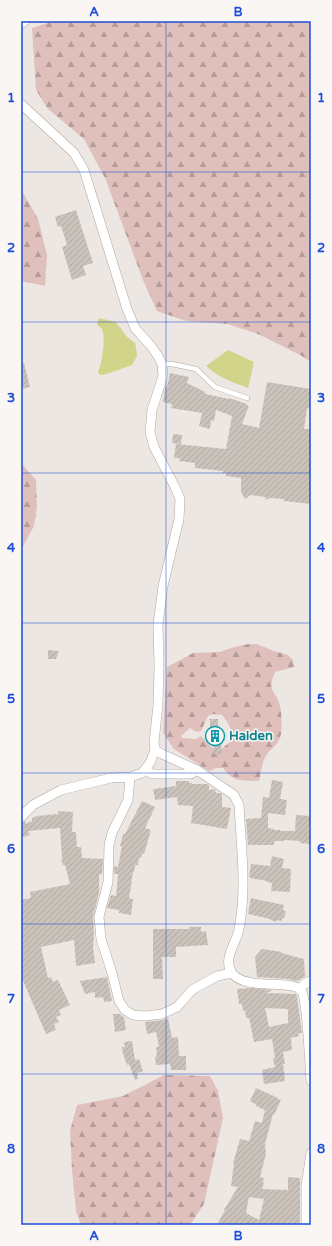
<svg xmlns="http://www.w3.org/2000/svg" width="332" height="1246" font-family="'Varela Round',sans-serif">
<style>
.forest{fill:url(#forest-firs);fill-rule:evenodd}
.water{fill:#d2d48a}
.building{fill:url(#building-hatch);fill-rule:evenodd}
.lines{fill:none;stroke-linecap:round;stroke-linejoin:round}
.lane-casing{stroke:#aea79e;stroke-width:5.5}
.street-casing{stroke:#aea79e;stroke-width:10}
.lane{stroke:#fff;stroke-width:4.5}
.street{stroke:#fff;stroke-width:9}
.grid{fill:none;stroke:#1d4ed8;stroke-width:1;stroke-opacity:0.55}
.labels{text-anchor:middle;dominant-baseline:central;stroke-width:3;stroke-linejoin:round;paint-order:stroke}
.culture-label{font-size:13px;font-weight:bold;fill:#0d838f;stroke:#faf6f4;text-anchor:start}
.neatline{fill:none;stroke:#1d4ed8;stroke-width:1.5}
.grid-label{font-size:13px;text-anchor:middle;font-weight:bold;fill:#1d4ed8}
</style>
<defs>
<pattern id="forest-firs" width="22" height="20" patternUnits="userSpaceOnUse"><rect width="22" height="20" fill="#dfc0bc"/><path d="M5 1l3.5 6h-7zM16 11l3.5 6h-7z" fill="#b69d98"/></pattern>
<pattern id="building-hatch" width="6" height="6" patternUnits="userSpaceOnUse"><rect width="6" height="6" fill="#cbc3bb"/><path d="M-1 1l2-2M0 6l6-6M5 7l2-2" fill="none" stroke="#afa8a0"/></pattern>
</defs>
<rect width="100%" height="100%" fill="#ede7e3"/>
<!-- forest -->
<path class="forest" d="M54,21h257v341l-11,-7 -42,-21 -31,-10 -41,-3 -29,-10 -14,-31 -38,-102 -21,-39 -36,-30 -12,-19 -4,-62z
M21,189l17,30 9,36 -2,31 -24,-5z
M21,463l15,17 1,27 -3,19 -13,24z
M248,644h9l17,7 14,4 5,5 1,7 -19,5c-9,21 1,17 5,34 2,8 2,20 1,28 -2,10 -8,13 -14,20 -5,7 -6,18 -8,27 -16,-1 -26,2 -36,-13h-7l-7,3 -35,-22 -11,-16 4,-66 26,-14 27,-1 14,-5zM213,714l9,1c8,10 10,14 9,26l-12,10 -8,-4 -10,-11 -5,3 -14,-1 -1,-2 9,-8 7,4 4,-1 7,-15z
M164,1075l46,1 8,15 5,27 -19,86 -14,21h-109l-5,-14 -4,-41 -2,-39 7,-26 46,-9z"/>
<!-- water -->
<path class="water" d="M99,318l17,4 11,15 8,6 1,4 1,9 -5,9 -25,9 -7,1 -2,-3c4,-8 8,-35 4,-43 -2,-2 -4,-3 -5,-5z
M228,350l26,12 -6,26c-18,-7 -27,-9 -42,-22z"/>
<!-- building -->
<path class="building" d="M76,210l17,53 -10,3 3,9 -14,5 -10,-33 5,-2 -6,-19 -3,1 -3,-10z
M21,363h3l6,24 -9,2z
M170,373l19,4 -2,6 18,9v2l24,5v-1l18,6 -1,1 3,1 -7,18 17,4 8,-46 44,7v20l-4,-1 -3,21h7v16l-2,14h2v45l-27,-3v-2l-14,-1 -4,2 -1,-3 -15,-2 -5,4 -4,-7v-14l-15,-2v-3h-3v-2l-28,-3v-5l-16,-2 1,-3h-6l2,-14 50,5 6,-33 -16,-6 -2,11 -3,-1 -1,9 -11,-3 3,-13 -31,-5 1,-4 -9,-2 2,-14 1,-2 1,1z
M173,434l9,1 -1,9 -9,-1z
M48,650l11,1 -3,8h-8z
M210,719h8v11l6,1v9h-3l1,14h-8l-1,-13 -1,1v-2h-6v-8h4z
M272,780l11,2 -3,17 7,1 -2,15 -17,-2v15l6,1v1h6v1h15l1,-16 14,1 -1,18h2v10l-11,-1v-2l-16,-1v1h-10v4h-26l-2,-26 15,-1 2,-21 6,1z
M176,781h13v2h3v1h15l2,1v5l6,-1 1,4h4l2,1v13l9,1 -4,21 -36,-6 2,-17 -15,-1 -1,-8 -22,3 -2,-11 23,-3z
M142,801l13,6 -10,21 6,2 -7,24 -2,-1 -1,5 -2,-1 -1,8h-3l-1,7h-1l-4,26 4,1 -2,16 -12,-2v-3l-12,-2 4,-13 5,1 2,-22h-4v-8l4,1 4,-21h-2l3,-12h2z
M58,811l15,1 -1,20h4l1,15h4l1,11 21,1 -1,15h-3v19l-6,24 1,17 -1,14 2,15 -19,3 -2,-26 -33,7 7,31 3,-1 2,5 5,-2 12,25 -11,5 2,5 -5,2 3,5 -5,2 2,6 -10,4 -25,-58v-76l10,-2 -1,-6 40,-8 -5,-19h-2l-2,-6h1l-2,-31 -32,3 2,4 -7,2 -2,-5v-9l4,-2 1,3 6,-3v-3l5,-2 21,-2z
M272,856l12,3 -2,9 9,1 -1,23 -19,-1 1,-8 -5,-1v-1l-17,-3 1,-1h-2l2,-13 19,2z
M251,898l33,7 -1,5 3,1 -2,7h-2v3l-5,-1v2l-6,-2 -1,-1 -22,-5z
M189,927h12v5l5,-1 2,14 -32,2v10h-14l1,22h-10v-50h36z
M262,949l20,3 -1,1 23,6 1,18 -9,4 -8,-2 -31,-2 -2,-20z
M107,977l5,24 -8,1 -1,-5 -8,1v-6l-10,2 -5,-13z
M251,988l22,2 -7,3 30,1 1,3 5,36h-4l1,3 -8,2 1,12 -9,2 2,12h-2l2,17 -21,3 -2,-14 13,-3 -2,-8 2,-1 -3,-19 -18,3 -5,-24h-3l-1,-8 -2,1 -1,-7h-3l-2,-15zM265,1008l23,1v14l-19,4z
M113,1014h7l3,3h1l2,13 -11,2z
M168,1018l4,20 6,-1 1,19h7v14h-15l-1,-6 -14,1 -1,-8h1l1,-3 -1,-7h3l-3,-15 -9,2 -2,-12 18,-2z
M132,1041l3,19 4,-1 4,12 -6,2 1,6 -3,1 -6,-16 -2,1 -4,-11 -1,-7h3l-1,-5z
M256,1088l22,10v1l3,1 -7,15 -1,-1 -8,30 1,10 -6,23 4,1 -1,5h1l-2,6 26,1v-13l12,1v47h-83l8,-15h-1l14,-23 -7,-1 3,-23h-1l7,-24 9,2 6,-20 7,2 3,-13 -9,-4 1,-1 -7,-4zM249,1197l15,2 -5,21 -13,-7z"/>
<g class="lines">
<!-- lane casing -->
<g class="lane-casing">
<path id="lane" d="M162,364h10l24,5 19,18 32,11"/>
</g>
<!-- street casing -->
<g class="street-casing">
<path id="street" d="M21,24l4,-3
M21,104l53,49 10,17 43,139 8,19 16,18 7,10 4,8 1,12 -11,34 -2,22 4,15 22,42 4,10 -1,20 -16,67 -5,38 1,42 -1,39 -4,37 1,8 -5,13 -8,10 -12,4 -19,1 -50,12 -28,15 -12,12
M155,750l7,4 35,16 37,25 5,10c2,41 8,84 0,124 -2,13 -17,30 -7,44 13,18 58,6 69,17 6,7 9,78 10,91
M145,769l7,5h39l6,-4
M130,777l-2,23 -16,33 -3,12 -1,37 -9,35 2,22 11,34 7,28 6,9 8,5 12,1 17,-2 15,-7 15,-17 25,-14 15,-3
M300,990l4,-6 7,-3
M306,1225v-39l5,-33"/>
</g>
<!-- lane -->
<use href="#lane" class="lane"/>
<!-- street -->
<use href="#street" class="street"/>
</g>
<!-- grid -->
<path class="grid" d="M166,21v1204M21,172h290M21,322h290M21,473h290M21,623h290M21,773h290M21,924h290M21,1074h290"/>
<!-- icons -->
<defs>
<g id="building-ring" transform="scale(1)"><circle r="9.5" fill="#faf6f4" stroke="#0f9aa8" stroke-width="1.5"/><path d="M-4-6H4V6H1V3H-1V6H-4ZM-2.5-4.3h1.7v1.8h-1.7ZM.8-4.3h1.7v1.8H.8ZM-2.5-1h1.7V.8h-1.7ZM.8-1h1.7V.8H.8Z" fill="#0f9aa8"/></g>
</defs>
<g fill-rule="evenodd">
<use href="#building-ring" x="215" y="736"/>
</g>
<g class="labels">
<!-- culture labels -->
<g class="culture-label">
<text x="229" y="736">Haiden</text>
</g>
</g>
<!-- border -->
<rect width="332" height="1246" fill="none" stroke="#faf6f4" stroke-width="44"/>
<rect x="22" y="22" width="288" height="1202" class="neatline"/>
<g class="grid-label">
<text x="94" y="16">A</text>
<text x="238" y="16">B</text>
<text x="11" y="102">1</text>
<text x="321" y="102">1</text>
<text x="11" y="252">2</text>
<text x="321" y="252">2</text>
<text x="11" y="402">3</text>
<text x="321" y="402">3</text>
<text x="11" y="552">4</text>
<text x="321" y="552">4</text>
<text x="11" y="703">5</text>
<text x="321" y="703">5</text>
<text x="11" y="853">6</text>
<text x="321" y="853">6</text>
<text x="11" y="1003">7</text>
<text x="321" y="1003">7</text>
<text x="11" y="1153">8</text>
<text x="321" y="1153">8</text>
<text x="94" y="1240">A</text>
<text x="238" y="1240">B</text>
</g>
</svg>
